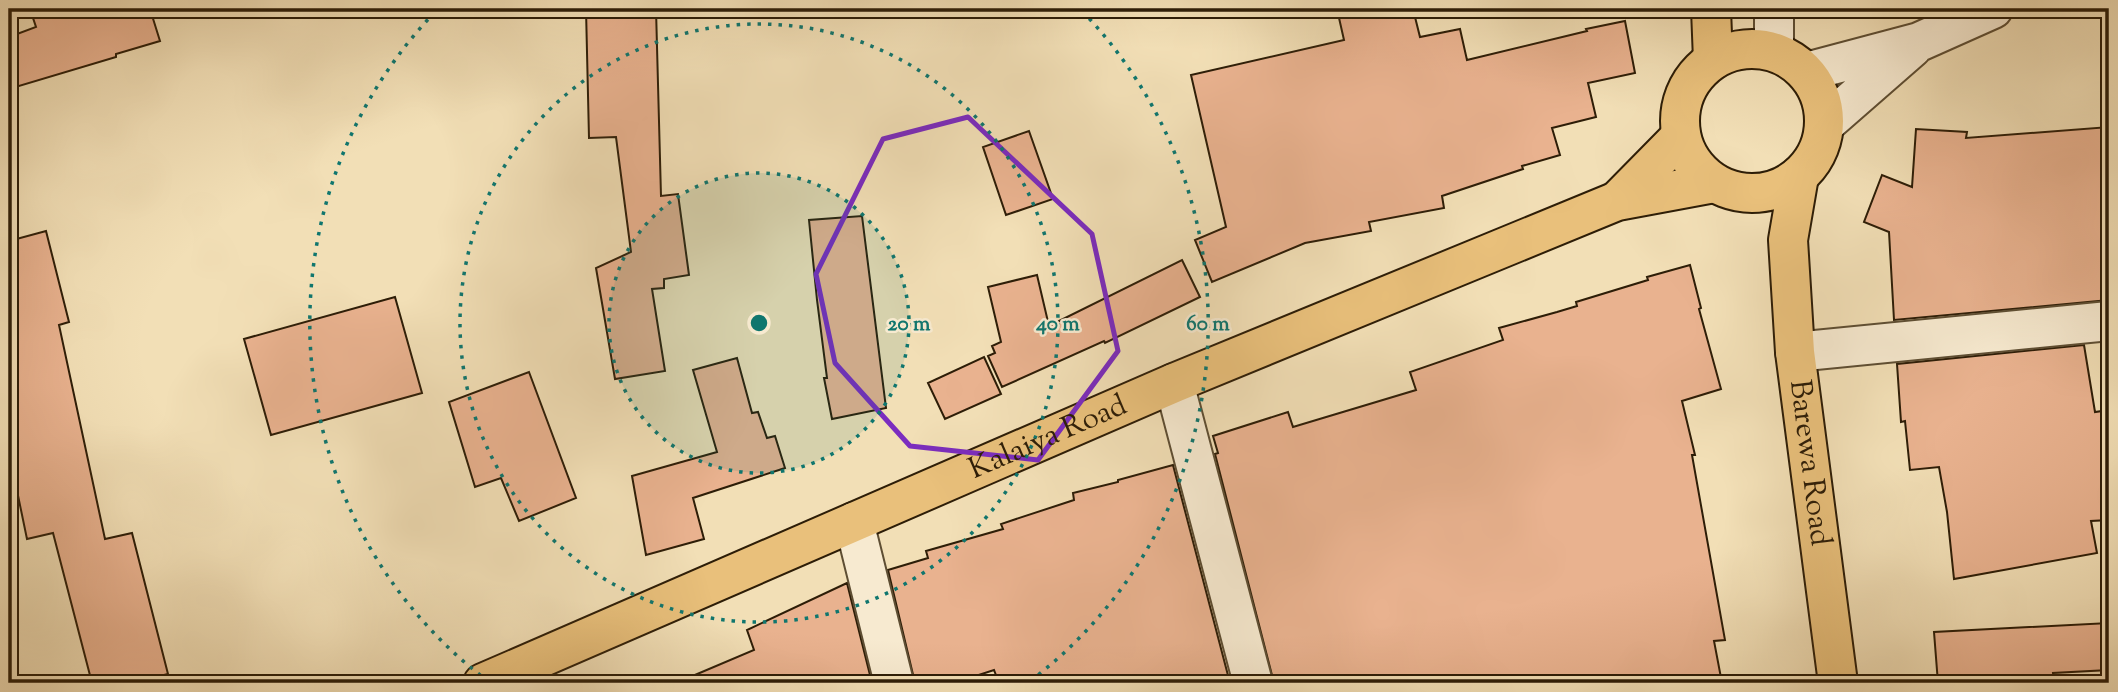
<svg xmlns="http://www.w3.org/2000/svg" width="2118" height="692" font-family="'Sorts Mill Goudy',serif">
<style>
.building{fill:#e9b28f;stroke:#2d1d07;stroke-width:2}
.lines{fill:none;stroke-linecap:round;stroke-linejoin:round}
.minor-casing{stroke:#5e4e33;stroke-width:42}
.major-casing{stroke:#2d1d07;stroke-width:42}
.minor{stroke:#f7ead0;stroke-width:38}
.major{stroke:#e9c07b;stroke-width:38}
.marked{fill:none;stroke:#7b2cbf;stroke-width:5;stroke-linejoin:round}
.ring{fill:none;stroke:#0f766e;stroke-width:3.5;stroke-dasharray:3.5 7}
.labels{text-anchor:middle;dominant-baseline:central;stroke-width:5;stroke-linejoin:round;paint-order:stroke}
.street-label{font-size:30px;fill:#2d1d07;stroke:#f7ead0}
.centre{fill:#0f766e;stroke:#f7ead0;stroke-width:3.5}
.ring-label{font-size:21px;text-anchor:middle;font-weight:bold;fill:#0f766e;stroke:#f7ead0;stroke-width:5;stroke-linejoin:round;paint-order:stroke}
</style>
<rect width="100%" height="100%" fill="#f2dfb6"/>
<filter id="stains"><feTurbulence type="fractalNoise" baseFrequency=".00286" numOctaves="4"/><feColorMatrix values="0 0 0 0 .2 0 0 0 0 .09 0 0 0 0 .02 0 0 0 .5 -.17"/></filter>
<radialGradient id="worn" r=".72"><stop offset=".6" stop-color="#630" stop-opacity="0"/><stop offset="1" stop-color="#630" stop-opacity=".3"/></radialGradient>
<!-- building -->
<path class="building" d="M30,9h120l10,32 -44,13v3l-107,32v-52l27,-10z
M586,9h70l5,187 17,-2 11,81 -25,4v9l-12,1 13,82 -50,8 -19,-111 35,-16 -15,-115 -27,1z
M1337,9h76l7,28 40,-8 7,31 120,-29 -1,-2 39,-8 10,52 -47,10 8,34 -44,11 8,27 -38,11 1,3 -81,27 2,12 -75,14 2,9 -66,12 -93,39 -17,-42 31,-13 -35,-152 153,-35z
M2109,127v173l-215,20 -5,-88 -25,-10 18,-47 30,12 4,-58 51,3 -1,6z
M1029,131l24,68 -47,16 -23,-68z
M862,216l24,192 -54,11 -8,-41h3l-10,-78 -8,-80z
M46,231l23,91 -10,3 46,214 27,-6 36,141 -36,9h-40l-39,-150 -26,6 -18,-87v-211z
M1182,260l18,37 -95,46 -1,-2 -102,46 -14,-31 7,-3 -3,-7 9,-4 -13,-55 49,-12 12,51z
M1690,265l11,43 -2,1 22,80 -39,12 13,54h-3l33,185 -11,1 8,42h-448l-59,-229 3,-1 -5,-17 75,-24 5,15 123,-37 -6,-18 93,-32 -4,-12 58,-16 20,-6 -1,-4 72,-22 -1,-3z
M395,297l27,96 -151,42 -27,-96z
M2084,345l11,67 14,-2v110l-18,1 6,32 -143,26 -7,-67 -8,-45 -29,3 -5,-49 -4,1 -4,-58z
M984,357l17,37 -56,25 -17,-36z
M737,358l15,55 6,-1 9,26 8,-2 10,32 -92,30 11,41 -58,16 -14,-79 85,-24 -24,-82z
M529,372l47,126 -57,23 -18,-43 -26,9 -26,-85z
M1173,465l57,218h-231l-5,-13 -40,13h-39l-27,-113 40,-12 -2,-7 77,-22 -2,-5 73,-24 -1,-7 45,-11v-2z
M847,583l25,100h-196l78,-33 -7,-20z
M2109,623v47l-56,3 1,10h-116l-4,-51z"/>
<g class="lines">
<!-- minor casing -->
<g class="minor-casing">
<path id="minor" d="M1774,9v42
M1806,72l113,-30 74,-33
M1825,124l87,-76
M1795,352l314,-31
M1174,383l79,300
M854,522l40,161"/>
</g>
<!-- major casing -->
<g class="major-casing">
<g id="major">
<path d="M1711,9l2,51"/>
<circle cx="1752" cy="121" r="72"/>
<path id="s1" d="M1799,176l-11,64 7,112 43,331"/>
<path d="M1617,201l64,-65"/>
<path id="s2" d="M483,683l691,-300 443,-182 97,-18"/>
</g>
</g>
<!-- minor -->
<use href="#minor" class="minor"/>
<!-- major -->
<use href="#major" class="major"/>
</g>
<!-- marked area -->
<path class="marked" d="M968,117l124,117 26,117 -80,109 -128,-14 -75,-83 -19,-89 67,-135z"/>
<!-- distance rings -->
<circle cx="759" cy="323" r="150" fill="#0f766e" fill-opacity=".12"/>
<g class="ring">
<circle cx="759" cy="323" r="150"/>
<circle cx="759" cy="323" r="299"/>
<path d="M489 682A449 449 0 0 1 436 11M1082 11A449 449 0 0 1 1029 682"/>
</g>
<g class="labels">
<!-- street labels -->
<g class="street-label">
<text stroke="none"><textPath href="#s2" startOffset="616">Kalaiya Road</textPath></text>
<text stroke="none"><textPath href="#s1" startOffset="289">Barewa Road</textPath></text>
</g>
</g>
<circle cx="759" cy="323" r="10" class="centre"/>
<g class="ring-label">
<text x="909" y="330">20 m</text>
<text x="1058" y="330">40 m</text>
<text x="1208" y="330">60 m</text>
</g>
<!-- margin -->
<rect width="2118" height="692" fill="none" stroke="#f2dfb6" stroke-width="35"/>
<rect x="10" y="10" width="2097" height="671" fill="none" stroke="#2d1d07" stroke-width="3.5"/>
<rect x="18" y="18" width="2083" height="657" fill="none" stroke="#2d1d07" stroke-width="2"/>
<rect width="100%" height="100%" filter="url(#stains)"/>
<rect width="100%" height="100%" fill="url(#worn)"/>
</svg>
